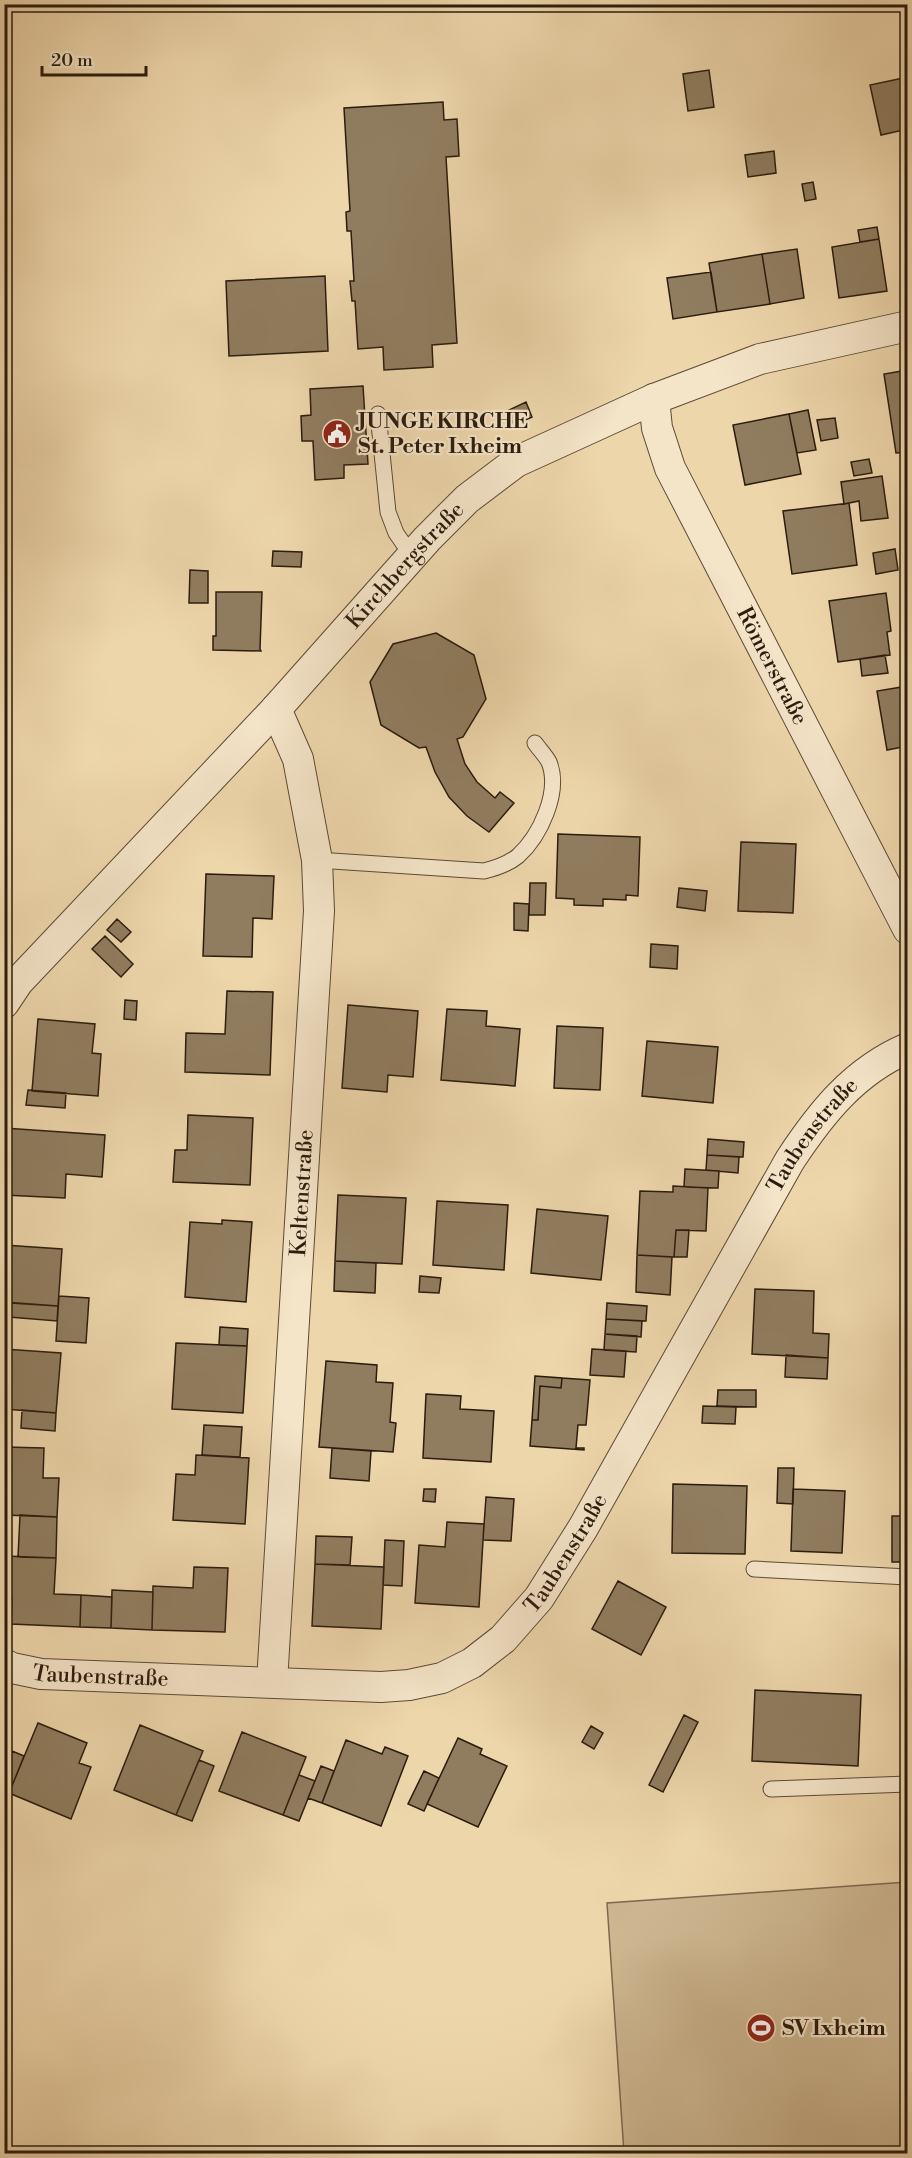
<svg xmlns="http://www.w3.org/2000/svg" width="912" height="2158" font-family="'Libre Bodoni',serif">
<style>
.pitch{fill:#cdb690;stroke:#7c694f;stroke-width:1.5}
.building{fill:#907d60;stroke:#2a1c0e;stroke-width:1.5}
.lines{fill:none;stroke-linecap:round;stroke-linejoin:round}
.service-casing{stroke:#5b4a35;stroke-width:17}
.minor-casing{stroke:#5b4a35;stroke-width:32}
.service{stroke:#f4e4c8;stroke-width:15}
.minor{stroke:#f4e4c8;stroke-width:30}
.labels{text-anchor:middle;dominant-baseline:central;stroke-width:4.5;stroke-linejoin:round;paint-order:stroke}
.poi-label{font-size:22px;font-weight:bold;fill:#2a1c0e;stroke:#f4e4c8;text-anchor:start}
.street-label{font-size:22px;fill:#2a1c0e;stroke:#f4e4c8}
</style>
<rect width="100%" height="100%" fill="#eed6ab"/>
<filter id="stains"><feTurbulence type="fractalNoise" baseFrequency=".00333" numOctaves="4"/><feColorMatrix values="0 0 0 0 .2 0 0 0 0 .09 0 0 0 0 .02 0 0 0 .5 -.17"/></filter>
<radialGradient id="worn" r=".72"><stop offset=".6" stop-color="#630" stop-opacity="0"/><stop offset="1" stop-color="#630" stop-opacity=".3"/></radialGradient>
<!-- pitch -->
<path class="pitch" d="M907,1882v271h-283l-17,-250z"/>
<!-- building -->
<path class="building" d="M709,70l5,37 -26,4 -5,-37z
M908,77v52l-27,6 -11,-50z
M443,102l1,18 13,-1 2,37 -13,1 11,186 -25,2 1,22 -49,3 -1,-23 -25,2 -3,-48h-3l-2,-20h4l-3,-50h-4l-1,-19 4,-1 -6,-103z
M774,151l2,22 -28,4 -3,-22z
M813,182l3,17 -11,2 -3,-17z
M877,227l2,12 -19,3 -2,-12z
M879,239l8,52 -48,7 -7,-51z
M797,249l7,49 -34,6 -8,-50z
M762,254l8,50 -53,8 -8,-49z
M711,272l6,40 -44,7 -6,-41z
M325,276l3,75 -99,5 -3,-75z
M908,370v82l-12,1 -12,-79z
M363,386l5,78 -24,1v13l-29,2 -2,-39h-11l-1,-25 10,-1 -1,-26z
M526,402l6,15 -18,8 -7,-14z
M808,410l8,40 -19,3 -8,-39z
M789,414l12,60 -56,11 -12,-60z
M835,418l3,20 -17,3 -4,-21z
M869,459l3,14 -18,3 -3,-14z
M882,476l6,42 -27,3 -2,-20 -15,3 -3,-22z
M849,503l8,62 -65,9 -9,-63z
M895,549l3,21 -22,4 -3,-21z
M273,551l29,1 -1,15 -29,-1z
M190,570l18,1v32h-19z
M216,592h46l-2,57 1,2 -48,-1v-14h3z
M886,593l5,38 -4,1 3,23 -52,7 -9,-61z
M436,633l38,22 12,44 -23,38 -6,2 8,25 12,18 18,16 5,-6 14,11 -25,29 -22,-16 -18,-19 -14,-25 -9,-25 -7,1 -38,-23 -11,-43 23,-38z
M885,655l3,18 -26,3 -2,-17z
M908,686v60l-21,4 -10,-59z
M558,834l82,3 -2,59 -12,-1v5l-23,-1v7l-29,-1v-6l-18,-1z
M741,842l55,2 -3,69 -55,-2z
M206,874l68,2 -2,43 -19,-1 -1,39 -49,-1z
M530,883h16l-1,32h-16z
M679,888l28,3 -2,20 -28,-4z
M514,903l15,1 -1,27 -14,-1z
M117,919l14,13 -10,10 -14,-12z
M105,936l28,28 -12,13 -29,-28z
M651,944l27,2 -1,23 -27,-2z
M227,991l46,1 -3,83 -85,-3 1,-39 39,1z
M125,1000l12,1 -1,19 -12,-1z
M348,1005l70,6 -5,66 -25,-2 -1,17 -45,-4z
M447,1009l40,2 -1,15 34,3 -5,57 -74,-6z
M38,1019l57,5 -3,29 9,1 -3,42 -66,-5z
M557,1026l46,2 -3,62 -46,-2z
M647,1041l71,6 -5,56 -71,-7z
M28,1090l38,3 -1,15 -39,-3z
M188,1115l65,3 -3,67 -77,-3 2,-32h12z
M4,1128l101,7 -3,42 -36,-3 -1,24 -61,-3z
M708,1139l36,3 -1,15 -36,-2z
M707,1155l32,2 -1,16 -32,-3z
M685,1169l34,2 -1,17 -34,-1z
M673,1186l35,2 -2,43 -30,-1 -2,27 -37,-2 3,-64 33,1z
M338,1195l68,3 -4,66 -67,-3z
M437,1201l71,4 -4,65 -71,-5z
M537,1209l71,7 -7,64 -70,-7z
M222,1220l30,2 -6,80 -61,-5 5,-75 32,2z
M676,1230h13l-2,27h-13z
M4,1245l58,4 -4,57 -54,-4z
M637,1255l35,2 -2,38 -34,-3z
M335,1261l41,2 -1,30 -41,-2z
M420,1276l21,2 -2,15 -20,-1z
M755,1289l59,2 -1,42 16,1 -1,24 -76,-4z
M59,1296l30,2 -3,45 -30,-2z
M10,1303l48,3 -1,15 -48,-4z
M607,1303l40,3 -1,15 -40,-2z
M606,1319l36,2 -1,16 -36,-3z
M220,1327l28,2 -1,17 -28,-1z
M605,1334l32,2 -1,16 -32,-2z
M176,1343l71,3 -4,67 -71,-4z
M4,1349l57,4 -5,60 -52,-4z
M592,1349l34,2 -2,26 -34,-2z
M786,1355l42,3 -1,21 -42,-2z
M326,1361l51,4 -1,17 17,1 -3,39 6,1 -3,29 -74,-5z
M535,1376l27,2 -1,10 -21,-2 -2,34h-6z
M562,1378l28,2 -4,45h-8l-2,23h8v2l-54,-4 2,-26h6l2,-34 21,2z
M718,1390h38v17l-39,-1z
M426,1394l35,2 -1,13 34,2 -3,51 -68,-4z
M703,1406l33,1 -1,17 -33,-1z
M22,1410l34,3 -1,18 -34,-3z
M204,1425l38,2 -2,30 -38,-2z
M4,1447l40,1 -1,30h16l-2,39 -53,-2z
M332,1448l39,3 -2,30 -39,-3z
M196,1455l53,3 -4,66 -72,-4 3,-46 19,1z
M778,1468h16l-1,36 -16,-1z
M673,1484l74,2 -2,68 -73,-1z
M424,1489h12l-1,13 -12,-1z
M793,1489l52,2 -3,62 -51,-2z
M486,1497l28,2 -3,42 -28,-1z
M20,1515l37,2 -1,41 -38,-1z
M892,1516h16v46h-16z
M447,1522l37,2 -5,83 -64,-4 4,-58 26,2z
M316,1536l36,1 -2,28 -35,-1z
M385,1540l19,1 -2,45 -19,-1z
M4,1556l52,2 -2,36 27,1 -1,32 -69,-3 1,-26 -8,-1z
M315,1564l69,3 -3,62 -69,-3z
M194,1567l34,1 -3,64 -73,-2 1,-44 40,2z
M618,1581l48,26 -25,48 -49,-26z
M112,1590l41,2 -1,38 -41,-2z
M81,1595l31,2 -1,31 -31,-1z
M755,1690l106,5 -3,71 -106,-5z
M684,1715l14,7 -35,70 -14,-7z
M38,1723l49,20 -8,20 12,4 -20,52 -62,-26z
M140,1725l63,26 -27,64 -62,-25z
M591,1726l12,7 -9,16 -12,-7z
M242,1732l64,25 -23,58 -64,-24z
M458,1738l24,11 -2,5 27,12 -29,61 -51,-23z
M346,1740l36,14 3,-7 23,9 -27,70 -59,-23z
M4,1748l8,3 -8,19z
M12,1751l12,5 -12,30 -8,-4v-12z
M199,1760l15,6 -22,55 -16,-6z
M321,1766l13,5 -12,32 -14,-5z
M424,1771l15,7 -15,33 -16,-7z
M299,1775l16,6 -16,40 -16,-6z"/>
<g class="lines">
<!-- service casing -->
<g class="service-casing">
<path id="service" d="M378,414l10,98 8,21 16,23
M317,860l167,11c13,-3 24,-7 34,-15 22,-20 43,-64 31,-94 -3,-6 -10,-13 -14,-19
M754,1569l154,8
M771,1789l137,-5"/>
</g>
<!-- minor casing -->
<g class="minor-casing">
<g id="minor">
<path id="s1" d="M654,399l3,29 13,40 238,461"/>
<path id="s2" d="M4,1003l14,-21 258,-273 151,-170 40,-40 49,-37 138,-63 106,-40 148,-33"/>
<path id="s3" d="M4,1664l8,4 29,6 340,13 28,-2 33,-7 30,-15 31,-24 36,-41 44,-70 207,-368c31,-47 64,-89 118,-112"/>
<path id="s4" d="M272,1682l47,-771 -2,-51 -19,-101 -22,-50"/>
</g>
</g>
<!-- service -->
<use href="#service" class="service"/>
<!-- minor -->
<use href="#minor" class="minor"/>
</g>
<!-- icons -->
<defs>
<g id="civic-disc" transform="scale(1.5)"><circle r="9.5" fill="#8f2418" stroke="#f4e4c8"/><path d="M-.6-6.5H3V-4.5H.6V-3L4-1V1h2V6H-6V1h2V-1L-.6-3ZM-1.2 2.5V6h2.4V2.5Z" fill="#fff"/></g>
<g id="stadium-disc" transform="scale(1.5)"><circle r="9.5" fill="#8f2418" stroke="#f4e4c8"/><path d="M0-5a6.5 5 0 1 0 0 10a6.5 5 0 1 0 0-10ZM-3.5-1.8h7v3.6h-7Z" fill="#fff"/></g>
</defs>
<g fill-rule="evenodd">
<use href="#civic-disc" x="337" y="434"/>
<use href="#stadium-disc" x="761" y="2028"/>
</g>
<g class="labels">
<!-- poi labels -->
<g class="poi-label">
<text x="358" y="421">JUNGE KIRCHE<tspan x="358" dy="25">St. Peter Ixheim</tspan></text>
<text x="782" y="2028">SV Ixheim</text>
</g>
<!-- street labels -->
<g class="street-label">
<text stroke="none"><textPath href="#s2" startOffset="594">Kirchbergstraße</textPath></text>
<text stroke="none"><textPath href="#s1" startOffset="294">Römerstraße</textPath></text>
<text stroke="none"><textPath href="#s3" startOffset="1106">Taubenstraße</textPath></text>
<text stroke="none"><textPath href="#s4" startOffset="490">Keltenstraße</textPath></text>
<text stroke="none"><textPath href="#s3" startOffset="620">Taubenstraße</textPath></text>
<text stroke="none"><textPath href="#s3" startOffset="98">Taubenstraße</textPath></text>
</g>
</g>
<!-- margin -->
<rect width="912" height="2158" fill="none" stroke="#eed6ab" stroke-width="24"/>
<rect x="6" y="6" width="900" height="2146" fill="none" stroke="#2a1c0e" stroke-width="3"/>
<rect x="12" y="12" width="888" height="2134" fill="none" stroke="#2a1c0e" stroke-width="1.5"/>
<!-- scale -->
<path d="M42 66v9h104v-9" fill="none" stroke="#2a1c0e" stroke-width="3"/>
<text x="51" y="66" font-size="18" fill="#2a1c0e" stroke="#f4e4c8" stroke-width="4.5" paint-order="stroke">20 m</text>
<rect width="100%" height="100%" filter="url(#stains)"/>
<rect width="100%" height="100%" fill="url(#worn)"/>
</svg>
